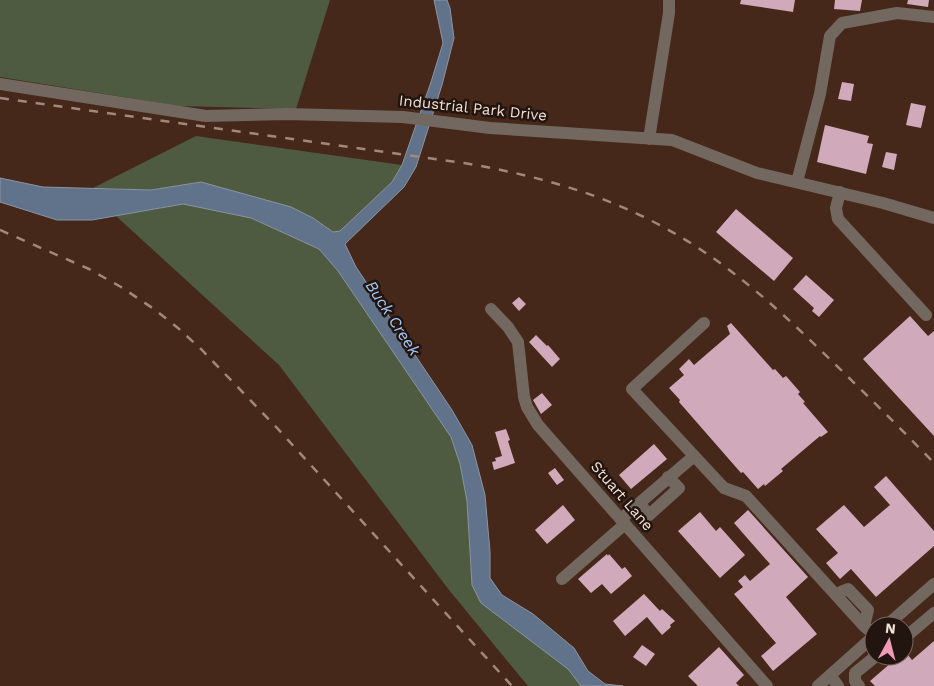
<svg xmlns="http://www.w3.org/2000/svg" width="934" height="686" font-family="'Work Sans',sans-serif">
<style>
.forest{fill:#4e5b40}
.water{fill:#60738b;stroke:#8c94a2}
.building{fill:#d0aaba}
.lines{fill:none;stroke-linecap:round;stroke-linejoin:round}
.minor{stroke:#73685f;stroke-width:12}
.rail{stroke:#a0887c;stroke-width:2.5;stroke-dasharray:9 9;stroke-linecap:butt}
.labels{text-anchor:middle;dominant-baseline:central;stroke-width:5;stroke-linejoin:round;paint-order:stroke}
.street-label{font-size:15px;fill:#f4e0d7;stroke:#22150f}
.water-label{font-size:16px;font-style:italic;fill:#a4c7f5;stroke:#22150f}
</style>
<rect width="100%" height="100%" fill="#45281a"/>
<!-- forest -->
<path class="forest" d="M0,0h330l-34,109 -117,-3 -179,-29z
M196,136l206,29 -10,17 -52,49 -7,1 -20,-14 -112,-36 -50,8 -58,-2z
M183,204l68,14 68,31 19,22 113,166 9,27 7,37 5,84 65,60 32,24 12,17h-53l-79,-96 -170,-225 -163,-149z"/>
<!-- water -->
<path class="water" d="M434,0h13l3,8 4,30 -12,47 -26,82 -12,20 -59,57 11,23 96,143 20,35 13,50 5,57v26l12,17 31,19 41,34 14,23 17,13 18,2h-42l-13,-17 -87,-66 -9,-18 -5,-84 -7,-37 -9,-27 -113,-166 -19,-22 -68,-31 -68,-14 -91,16h-35l-57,-18v-24l43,9 108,3 50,-8 90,25 22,11 20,14 7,-1 52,-49 10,-17 29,-83 12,-39z"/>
<!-- building -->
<path class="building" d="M741,0h54l-2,12 -53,-8z
M835,0h27l-2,11 -26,-2z
M908,0h21l-1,7 -21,-3z
M842,82l12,2 -3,17 -13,-2z
M911,103l15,3 -5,22 -15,-3z
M825,125l44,11 -2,7 6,1 -7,30 -49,-12z
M886,152l11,2 -3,16 -12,-3z
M736,209l57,49 -19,23 -58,-49z
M806,275l28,25 -15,17 -7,-6 2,-3 -21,-19z
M519,297l7,7 -7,7 -7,-8z
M910,316l18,20 6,-5v105l-71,-77z
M731,323l42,47 2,-1 8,9 3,-2 14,16 -2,2 7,8 -2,1 25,29 -7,5 -1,-1 -39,33 2,2 -18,15 -1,-2 -6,5 -15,-17 -2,1 -62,-71 1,-2 -11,-12 15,-13 -5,-6 10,-10 5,6 36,-31 -3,-8z
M536,335l11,11 1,-1 12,14 -8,8 -23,-25z
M542,393l10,12 -11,9 -8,-14z
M506,429l4,11 -2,1 7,22 -21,7 -2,-8 4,-1 -1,-3 7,-2 -7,-24z
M654,444l13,15 -36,30 -12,-14z
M555,468l9,12 -7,5 -9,-12z
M886,476l48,55v15l-58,51 -25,-28 -11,10 -14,-16 12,-10 -22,-24 28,-24 20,22 26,-22 -16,-18z
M563,505l12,15 -28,24 -12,-14z
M748,510l60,67 -22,20 31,37 -44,37 -12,-15 15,-13 -42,-49 9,-7 -5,-6 7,-6 5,6 20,-17 -36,-41z
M700,512l16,19 4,-4 25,28 -25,23 -42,-47z
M607,554l1,2 1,-2 13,15 3,-2 7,9 -21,18 -9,-10 -11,9 -13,-14z
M644,594l16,17 2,-2 13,12 -5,4 1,2 -9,8 -15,-18 -22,19 -12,-15z
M934,641v45h-59l-5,-5 29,-25h5v-6l8,10z
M642,645l13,9 -9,12 -13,-9z
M719,647l25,28 -8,8 3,3h-41l-10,-10z"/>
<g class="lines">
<!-- minor -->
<path class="minor" d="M0,84l206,32 81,-2 116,3 87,11 182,12 85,33 126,30 51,15
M649,139l20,-126v-13
M797,182l23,-88 10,-58 12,-13 55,-10 37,4
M840,192l-4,16 2,11 88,96
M491,309l17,18 10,15 6,55 3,10 11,18 229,261
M704,323l-72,66 92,99 22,8 118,130 10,8
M640,504l9,11 30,-27 -11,-11
M621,519l73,-63
M562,579l63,-55
M836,594l12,-5 20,21 -4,16
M886,626l48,-42
M904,631l4,4 26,-22
M830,675l8,11
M818,686l56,-50
M859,686l-4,-5v-8l21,-17"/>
<!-- rail -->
<path class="rail" d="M0,98l464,65c70,12 138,30 201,65 68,37 123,90 178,144 31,30 61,60 91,91
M0,230l89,39 32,18 33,22 24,19 23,21 77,80 234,257"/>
</g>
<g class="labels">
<!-- street labels -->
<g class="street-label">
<text transform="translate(473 108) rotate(6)">Industrial Park Drive</text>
<text transform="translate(622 496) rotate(49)">Stuart Lane</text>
</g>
<!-- water labels -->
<g class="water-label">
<text transform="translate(393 318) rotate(57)">Buck Creek</text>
</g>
</g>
<!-- north arrow -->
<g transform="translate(889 641) rotate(7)"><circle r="24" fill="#22150f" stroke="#76665f"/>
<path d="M0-4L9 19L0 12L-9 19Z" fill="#f09ab5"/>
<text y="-8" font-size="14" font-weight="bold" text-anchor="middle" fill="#f4e0d7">N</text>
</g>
</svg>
